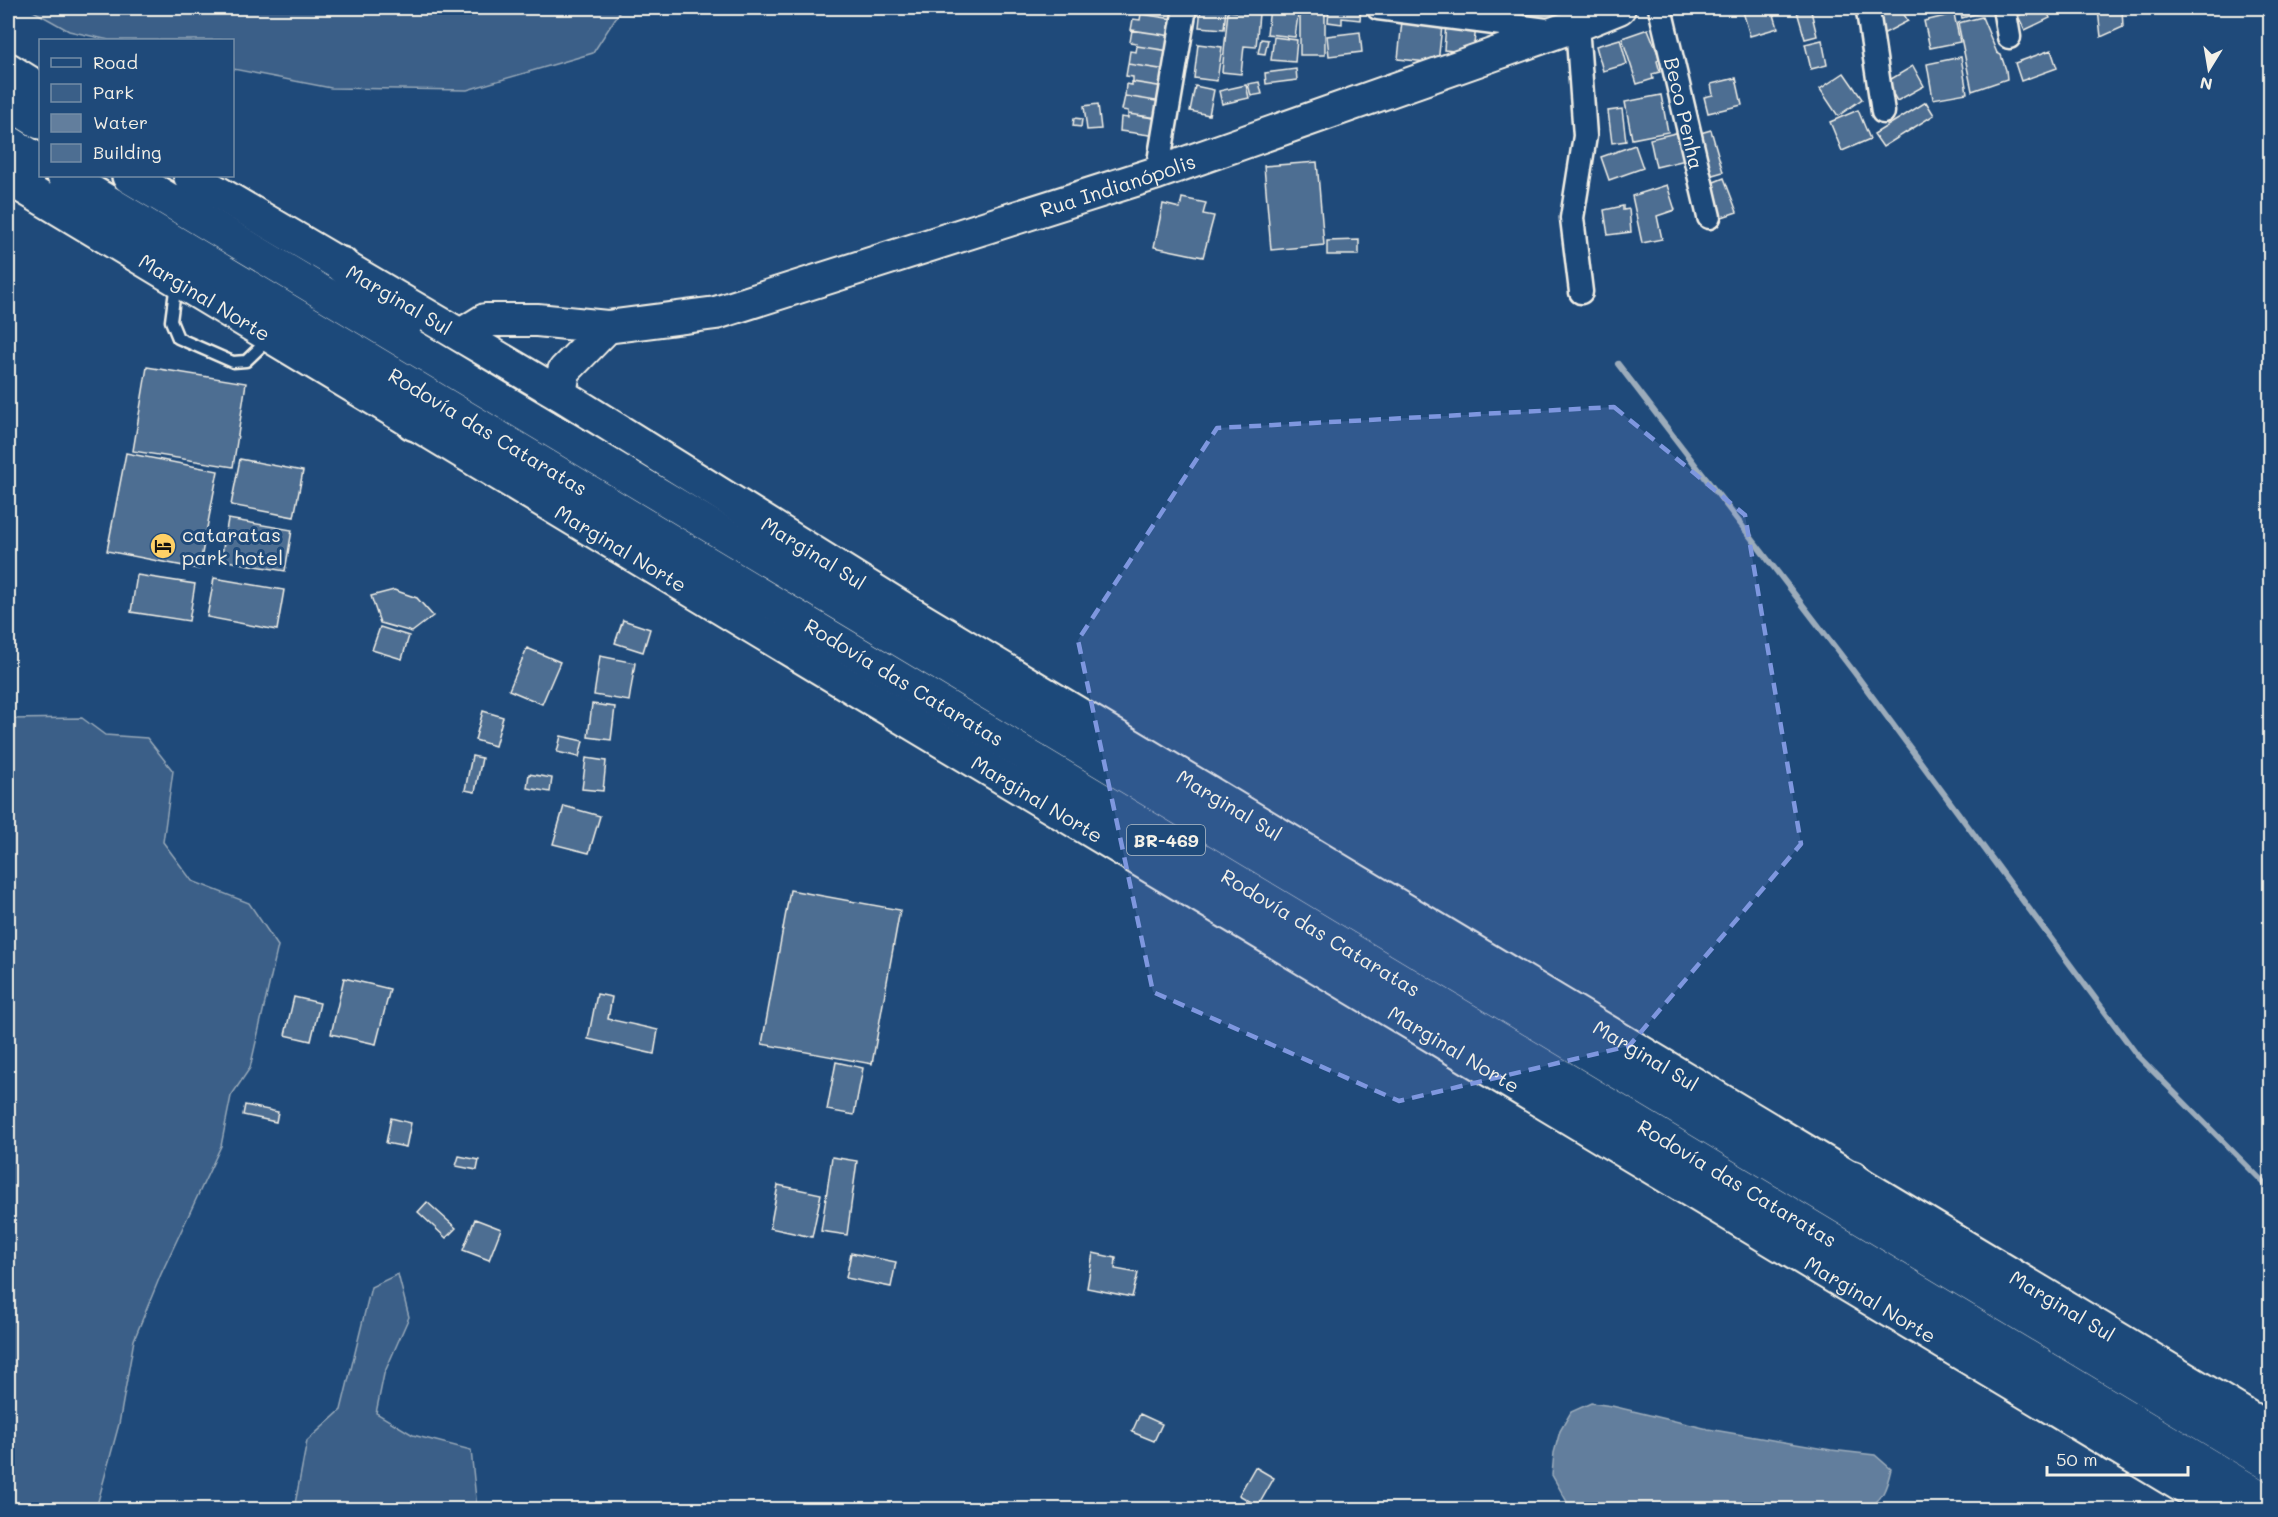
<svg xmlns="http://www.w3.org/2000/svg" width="2278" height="1517" font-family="Mali,sans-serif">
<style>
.green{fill:#3a5f88;stroke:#97a8b8;stroke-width:1.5}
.water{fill:#627e9d;stroke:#9cacbb;stroke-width:1.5}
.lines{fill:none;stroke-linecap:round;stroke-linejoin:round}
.stream{stroke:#9cacbb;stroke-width:6}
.building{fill:#4d6e92;stroke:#f4f1e8;stroke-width:1.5}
.lane-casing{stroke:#f4f1e8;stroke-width:15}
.street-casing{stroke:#f4f1e8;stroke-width:27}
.secondary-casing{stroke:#f4f1e8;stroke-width:36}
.highway-casing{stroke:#f4f1e8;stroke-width:38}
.lane{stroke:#1f4a7a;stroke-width:10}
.street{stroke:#1f4a7a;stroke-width:22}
.secondary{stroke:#1f4a7a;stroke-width:32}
.highway{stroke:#1f4a7a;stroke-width:33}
.marked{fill:#7e97df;fill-opacity:0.2;stroke:#7e97df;stroke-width:4.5;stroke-dasharray:12 8;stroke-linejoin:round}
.labels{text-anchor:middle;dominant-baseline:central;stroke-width:6;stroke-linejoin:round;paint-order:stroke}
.shield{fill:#1f4a7a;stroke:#b4bfc7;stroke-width:1.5}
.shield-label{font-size:18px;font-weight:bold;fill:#f4f1e8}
.street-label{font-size:20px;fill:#f4f1e8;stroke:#1f4a7a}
.poi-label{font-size:20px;fill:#f4f1e8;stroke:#1f4a7a;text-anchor:start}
</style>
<rect width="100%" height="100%" fill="#1f4a7a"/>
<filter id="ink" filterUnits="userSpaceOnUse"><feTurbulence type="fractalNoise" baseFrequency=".0167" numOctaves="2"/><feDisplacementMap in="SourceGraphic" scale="12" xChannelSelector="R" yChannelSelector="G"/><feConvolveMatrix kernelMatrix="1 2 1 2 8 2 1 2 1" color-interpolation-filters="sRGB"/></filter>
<g filter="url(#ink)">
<!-- green -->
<path class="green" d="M28,8h594l-29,45 -126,37 -136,-2 -98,-19 -1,-29h-123l-40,-9z
M82,718l23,17 42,3 26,33 -10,71 29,39 57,22 29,43 -28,122 -19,28 -10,50 -60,128 -27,66 -15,84 -23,85h-88v-790z
M398,1274l11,43 -25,57 -8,39 37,22 58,15 6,59h-183l13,-68 34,-31 30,-123z"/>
<!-- water -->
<path class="water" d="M1591,1403l21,3 96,23 123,21 44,5 16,14c-4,17 -8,33 -26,40h-294l-19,-34 2,-22 6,-22 11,-19z"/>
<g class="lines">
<!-- stream -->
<path class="stream" d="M1618,364l236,308 283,383 133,134"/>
</g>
<!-- building -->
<path class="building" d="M1133,8h42l-2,11 -33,-5 1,-3 -8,-1z
M1201,8h25l-2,21 -25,-2z
M1270,8h29l-4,29 -28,-3z
M1329,8h32l-1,12 -18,-2v6l-14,-2z
M1742,8h30l6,20 -28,8z
M1796,8h16l-1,3 6,25 -12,3z
M1886,8h14l8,13 -27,14 -12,-21z
M1959,8h28l1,2 -26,8z
M2034,8h11l5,10 -25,12 -7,-14z
M2122,8l1,19 -22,10 -3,-27z
M1228,11l31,3 -3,33 -12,-1 -3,28 -19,-2z
M1300,12h25v43h-25z
M1141,14l32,5 -2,17 -40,-6 2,-11 7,1z
M1954,14l6,28 -30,6 -6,-27z
M1982,17l15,36 4,2 5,15 1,9 -35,12 -14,-68z
M1402,21l40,5 -4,37 -40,-4z
M1446,23l30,3 -3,27 -29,-3z
M1648,29l12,30 -3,2 3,11 -8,2 1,5 -16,5 -15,-46z
M1132,30l39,6 -2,15 -33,-5 1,-3 -7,-1z
M1360,32l2,20 -33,4 -2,-20z
M1274,37l23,3 -2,22 -24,-2z
M1261,39l7,1 -3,14 -7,-1z
M1620,39l7,25 -24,7 -7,-25z
M1822,40l5,25 -16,4 -6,-25z
M1198,44l24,3 -5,34 -23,-3z
M1137,46l32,5 -3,19 -38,-6 2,-13 6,1z
M2051,50l6,18 -36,13 -6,-18z
M1961,57l6,36 -34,6 -6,-35z
M1128,64l38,6 -2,17 -31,-5v-5l-7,-1z
M1913,66l11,20 -27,15 -11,-19z
M1296,69l1,11 -31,4 -1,-11z
M1844,73l18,26 -24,17 -18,-27z
M1736,78l6,27 -34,8 -4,-16 9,-2 -2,-11z
M1132,82l32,5 -2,15 -37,-6 1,-12 6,1z
M1259,82l3,12 -11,2 -3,-12z
M1246,85l3,13 -27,6 -3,-13z
M1195,86l19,4 -5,25 -19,-4z
M1661,95l7,37 -36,7 -7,-37z
M1125,96l37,6 -3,16 -31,-4v-3l-6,-1z
M1926,102l8,13 -51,32 -9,-13z
M1098,104l3,25 -14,1 -3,-24z
M1622,109l4,32 -14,2 -4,-32z
M1858,110l12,29 -28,12 -12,-29z
M1128,114l31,5 -2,17 -37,-5 1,-14 7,1z
M1074,118l8,1 -1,8 -8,-1z
M1711,130l12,42 -21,6 -12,-42z
M1684,131l6,28 -34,8 -6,-28z
M1635,145l8,23 -34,12 -8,-23z
M1317,162l7,83 -53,5 -7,-84z
M1724,178l13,34 -21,7 -12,-33z
M1667,185l8,25 -18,6 5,23 -20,4 -10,-47z
M1182,198l24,5 -3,11 11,2 -11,41 -49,-10 9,-43 17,4z
M1623,206v4l6,-1 2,23 -23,3 -4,-25z
M1359,240v15h-32v-14z
M147,367l99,16 -13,84 -100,-16z
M126,453l92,18 -19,98 -92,-18z
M240,459l63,12 -9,46 -63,-12z
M228,519l64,11 -7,41 -64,-11z
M137,575l58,9 -6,37 -58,-9z
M214,578l70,12 -7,40 -70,-13z
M394,590l23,8 16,18 -21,16 -32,-9 -9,-27z
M623,620l27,9 -7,23 -28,-9z
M380,627l29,9 -7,23 -30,-9z
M527,648l33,14 -18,42 -33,-14z
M600,656l35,7 -6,38 -35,-6z
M592,704l23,3 -4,33 -23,-3z
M483,711l20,6 -8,29 -20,-6z
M561,736l22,5 -4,16 -22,-5z
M472,756l10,2 -7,34 -10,-2z
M586,758l20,3 -3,30 -21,-2z
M529,774l23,4 -2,14 -23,-4z
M564,806l36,10 -11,37 -36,-9z
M790,890l110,20 -28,154 -110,-20z
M344,978l46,11 -14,55 -45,-10z
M597,994l15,3 -4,22 50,11 -4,24 -66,-15z
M294,997l26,6 -9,38 -26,-6z
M836,1062l27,6 -9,47 -27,-5z
M245,1105l33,7 -2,10 -33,-7z
M391,1118l20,5 -5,24 -20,-4z
M459,1156l20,4 -2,10 -21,-4z
M832,1157l25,4 -10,74 -26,-4z
M778,1185l43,9 -9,43 -42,-9z
M427,1202l29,26 -10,10 -28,-26z
M475,1219l26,10 -12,31 -26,-10z
M851,1253l45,9 -5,25 -45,-9z
M1093,1253l23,5 -1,11 23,4 -6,24 -45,-9z
M1140,1414l22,10 -8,17 -22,-9z
M1255,1467l19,11 -16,28 -19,-11z"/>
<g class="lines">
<!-- lane casing -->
<g class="lane-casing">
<path id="lane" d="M176,283l-5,38 7,17 55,24 13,-1 23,-22"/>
</g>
<!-- street casing -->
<g class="street-casing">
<g id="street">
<path d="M1378,8l176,23"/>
<path id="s1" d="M1660,8l49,209"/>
<path d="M1870,8l-2,3 15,101"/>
<path d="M2004,8l5,29"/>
<path d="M1577,25l8,111 -13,82 9,74"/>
<path d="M1157,173l28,-165"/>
</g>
</g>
<!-- secondary casing -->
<g class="secondary-casing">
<g id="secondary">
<path d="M8,69l32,20"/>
<path id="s2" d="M190,176l370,218 349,218 1361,818"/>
<path id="s3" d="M8,178l852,514 1362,818"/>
<path id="s4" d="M461,335l24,-15h52l70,7 109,-14 441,-140 420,-148 42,-17"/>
<path d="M560,394l4,-23 43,-44"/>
</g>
</g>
<!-- highway casing -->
<g class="highway-casing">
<g id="highway">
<path d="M8,102l32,20"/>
<path d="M8,142l32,20"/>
<path id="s5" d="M64,176l2206,1327"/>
<path d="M129,176l2141,1288"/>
<path d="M341,264l63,63"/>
<path d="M413,423l78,26"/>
<path d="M1852,1178l63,54"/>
<path d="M2069,1394l45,51"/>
</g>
</g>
<!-- lane -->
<use href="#lane" class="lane"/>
<!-- street -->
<use href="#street" class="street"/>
<!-- secondary -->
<use href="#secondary" class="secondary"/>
<!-- highway -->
<use href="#highway" class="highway"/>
</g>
</g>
<!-- marked area -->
<path class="marked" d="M1614,407l131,108 56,329 -172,202 -230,55 -246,-109 -75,-352 139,-212z"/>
<!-- icons -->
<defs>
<g id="hotel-disc" transform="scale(1.35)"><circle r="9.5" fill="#ffd166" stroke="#1f4a7a"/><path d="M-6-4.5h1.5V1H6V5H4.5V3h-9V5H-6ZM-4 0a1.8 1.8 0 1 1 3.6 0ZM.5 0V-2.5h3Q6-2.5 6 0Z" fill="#111"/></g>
</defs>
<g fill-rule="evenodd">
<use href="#hotel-disc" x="163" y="546"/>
</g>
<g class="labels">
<!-- shield labels -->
<rect class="shield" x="1127" y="825" width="78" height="30" rx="4.5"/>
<g class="shield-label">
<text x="1166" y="840">BR-469</text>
</g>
<!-- street labels -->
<g class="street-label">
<text stroke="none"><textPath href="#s1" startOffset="108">Beco Penha</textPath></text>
<text stroke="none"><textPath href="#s4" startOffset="682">Rua Indianópolis</textPath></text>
<text stroke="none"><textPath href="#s3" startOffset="230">Marginal Norte</textPath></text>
<text stroke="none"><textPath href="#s2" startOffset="243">Marginal Sul</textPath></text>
<text stroke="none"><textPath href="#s5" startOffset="495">Rodovía das Cataratas</textPath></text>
<text stroke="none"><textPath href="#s3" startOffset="716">Marginal Norte</textPath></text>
<text stroke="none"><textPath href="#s2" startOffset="729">Marginal Sul</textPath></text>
<text stroke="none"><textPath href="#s5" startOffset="981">Rodovía das Cataratas</textPath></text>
<text stroke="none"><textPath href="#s3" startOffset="1202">Marginal Norte</textPath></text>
<text stroke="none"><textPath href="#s2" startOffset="1215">Marginal Sul</textPath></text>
<text stroke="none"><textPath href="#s5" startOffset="1467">Rodovía das Cataratas</textPath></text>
<text stroke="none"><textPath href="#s3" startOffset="1688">Marginal Norte</textPath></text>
<text stroke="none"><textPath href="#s2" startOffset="1701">Marginal Sul</textPath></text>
<text stroke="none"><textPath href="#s5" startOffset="1953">Rodovía das Cataratas</textPath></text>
<text stroke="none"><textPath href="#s3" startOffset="2174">Marginal Norte</textPath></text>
<text stroke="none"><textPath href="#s2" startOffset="2187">Marginal Sul</textPath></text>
</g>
<!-- poi labels -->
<g class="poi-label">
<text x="182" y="534">cataratas<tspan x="182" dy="23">park hotel</tspan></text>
</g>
</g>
<!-- margin -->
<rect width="2278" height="1517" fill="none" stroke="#1f4a7a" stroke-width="30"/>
<rect x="15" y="15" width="2248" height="1487" fill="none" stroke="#f4f1e8" stroke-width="2" filter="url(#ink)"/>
<!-- legend -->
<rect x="39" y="39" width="195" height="138" fill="#1f4a7a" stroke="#748da6" stroke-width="1.5"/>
<rect x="51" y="58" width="30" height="9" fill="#1f4a7a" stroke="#748da6" stroke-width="1.5"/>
<text x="93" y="69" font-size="18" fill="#f4f1e8">Road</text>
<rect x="51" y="84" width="30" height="18" fill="#3a5f88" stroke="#748da6" stroke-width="1.5"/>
<text x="93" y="99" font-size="18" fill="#f4f1e8">Park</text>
<rect x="51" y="114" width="30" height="18" fill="#627e9d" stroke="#748da6" stroke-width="1.5"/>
<text x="93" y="129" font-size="18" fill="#f4f1e8">Water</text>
<rect x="51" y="144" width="30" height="18" fill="#4d6e92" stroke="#748da6" stroke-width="1.5"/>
<text x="93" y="159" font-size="18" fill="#f4f1e8">Building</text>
<!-- north arrow -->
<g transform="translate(2209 69) rotate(191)" stroke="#1f4a7a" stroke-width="4.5" paint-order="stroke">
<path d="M0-4.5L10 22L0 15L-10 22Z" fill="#f4f1e8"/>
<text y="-9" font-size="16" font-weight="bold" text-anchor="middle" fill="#f4f1e8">N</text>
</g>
<!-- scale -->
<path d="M2047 1466v9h141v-9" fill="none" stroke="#f4f1e8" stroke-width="3"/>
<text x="2056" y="1466" font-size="18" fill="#f4f1e8" stroke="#1f4a7a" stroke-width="4.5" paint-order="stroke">50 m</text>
</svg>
